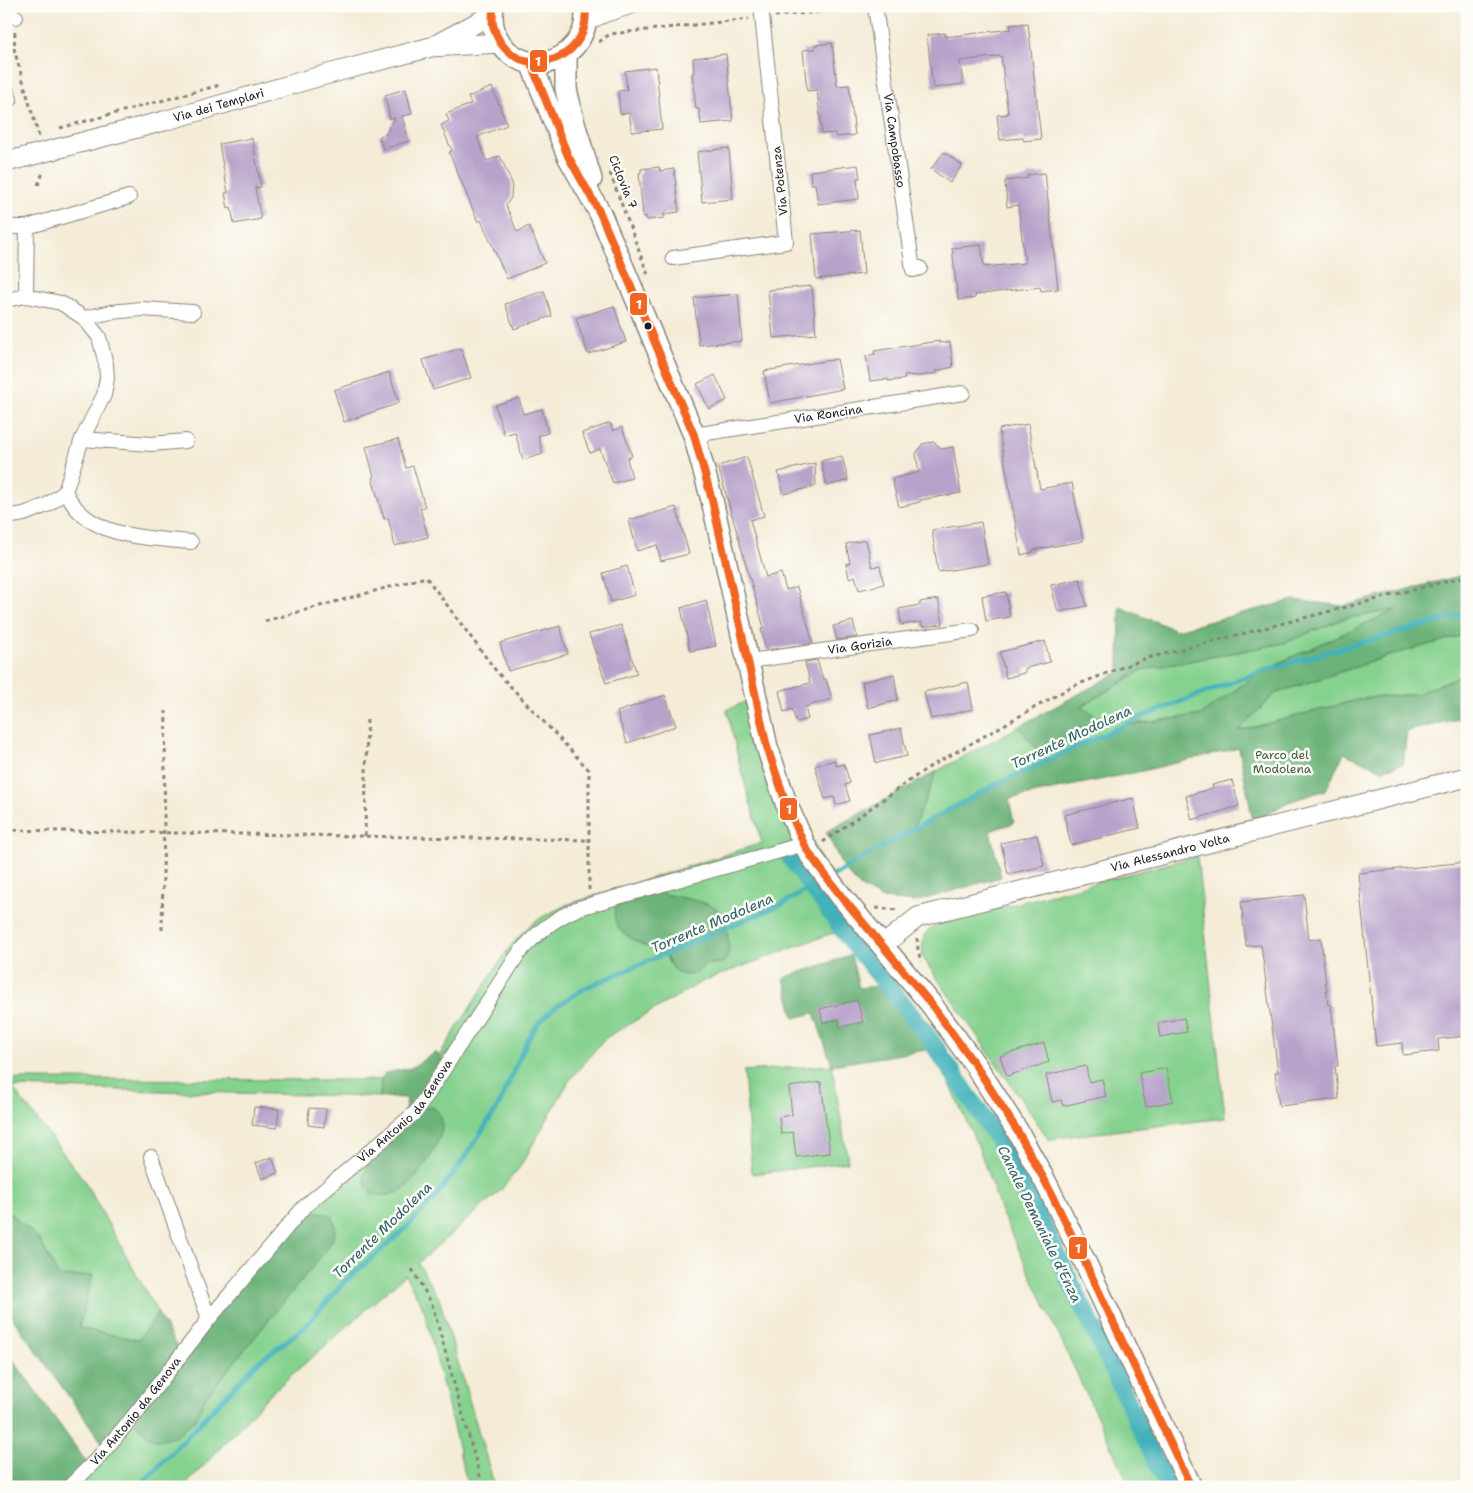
<svg xmlns="http://www.w3.org/2000/svg" width="1473" height="1493" font-family="'Shantell Sans',sans-serif">
<style>
.green{fill:#85d18e;stroke:#507655;fill-rule:evenodd}
.forest{fill:#6cb379;stroke:#44684a}
.lines{fill:none;stroke-linecap:round;stroke-linejoin:round}
.stream{stroke:#42b2ba;stroke-width:5}
.canal{stroke:#42b2ba;stroke-width:18}
.building{fill:#b7a2ca}
.street-casing{stroke:#88847a;stroke-width:16}
.secondary-casing{stroke:#88847a;stroke-width:21}
.primary-casing{stroke:#88847a;stroke-width:24}
.path{stroke:#88847a;stroke-width:3;stroke-dasharray:4 4;stroke-linecap:butt}
.street{stroke:#fff;stroke-width:14}
.secondary{stroke:#fff;stroke-width:19}
.primary{stroke:#fff;stroke-width:21}
.bus-1-casing{stroke:#fdfcf7;stroke-width:11}
.bus-1{stroke:#f26522;stroke-width:8}
.bus-dot{fill:#1c1c1c;stroke:#fdfcf7;stroke-width:2}
.labels{text-anchor:middle;dominant-baseline:central;stroke-width:5;stroke-linejoin:round;paint-order:stroke}
.street-label{font-size:12px;fill:#1c1c1c;stroke:#fdfcf7}
.park-label{font-size:12px;fill:#415b44;stroke:#fdfcf7}
.water-label{font-size:14px;font-style:italic;fill:#2d6063;stroke:#fdfcf7}
.line-badge{stroke:#fdfcf7;stroke-width:2}
.badge-label{font-size:14px;text-anchor:middle;font-weight:bold;fill:#fff}
</style>
<rect width="100%" height="100%" fill="#fdfcf7"/>
<filter id="ink" filterUnits="userSpaceOnUse"><feTurbulence type="fractalNoise" baseFrequency=".02" numOctaves="2"/><feDisplacementMap in="SourceGraphic" scale="10" xChannelSelector="R" yChannelSelector="G"/><feConvolveMatrix kernelMatrix="1 2 1 2 8 2 1 2 1" color-interpolation-filters="sRGB"/></filter>
<filter id="wash" filterUnits="userSpaceOnUse"><feTurbulence type="fractalNoise" baseFrequency=".0096" numOctaves="4" result="noise"/><feDisplacementMap in="SourceGraphic" scale="20" xChannelSelector="R" yChannelSelector="G"/><feGaussianBlur stdDeviation="1.12" result="paint"/><feColorMatrix in="noise" values="0 0 0 0 0 0 0 0 0 0 0 0 0 0 0 0 0 1.4 0 .05"/><feComposite in="paint" operator="in"/></filter>
<g filter="url(#wash)">
<rect width="100%" height="100%" fill="#f4ecd7"/>
<!-- green -->
<path class="green" d="M1399,609l-138,62 -60,44 -76,10 -128,59 -84,45 24,-58 81,-44 21,24 59,-31 -16,-14 60,-36 142,-27 59,-24z
M1467,634v39l-51,21 -51,4 -128,34 39,-39 122,-40z
M747,701l105,225 186,268 137,293h-45l-129,-275 -21,-61 -47,-104 -88,-114 -15,1 -127,47 -99,58 -35,42 -49,86 -20,24 -82,72 21,35 56,189h-27l-44,-178 -19,-34 -137,121 -84,91h-115l63,-69 64,1 9,-21 125,-154 -33,-29 78,-68 8,49c33,-7 43,-32 56,-59l-36,-14 38,-63 -2,-4 69,-107 20,-22 14,-10 24,-12 196,-62 -21,-73 -14,-60zM650,887l12,6 55,71h-9l-13,9 -26,-9 -4,-11c-18,-5 -33,-13 -47,-25z
M1197,856l28,262 -163,19 -12,4 -127,-183c-1,-18 -2,-27 16,-34z
M832,1065l16,97 -96,12 -8,-103z
M6,1079l375,1 -1,17 -368,-10 72,93 74,133 -20,27 -59,-12 -20,-51 -20,-38 -33,-29z"/>
<!-- forest -->
<path class="forest" d="M1467,574v60l-69,19 -122,40 -38,38 127,-33 51,-4 51,-21v44l-60,14 -4,33 -21,6 -38,-17 -18,37 -38,12 -35,20 -14,-74 -97,23 -133,28 5,24 -24,8 11,46 -86,25 -32,-3 -24,-13 -15,-17 -18,-37 111,-61 -24,58 -25,16 109,-61 129,-59 75,-10 60,-44 135,-61 -53,9 -59,24 -142,27 -60,36 17,13 -60,32 -21,-24 101,-55 1,-65 56,23 118,-30 49,6z
M650,887c5,3 9,5 14,7 15,4 44,6 55,17 7,10 16,43 4,51 -5,3 -10,0 -15,2 -4,1 -8,7 -12,9 -18,7 -25,-5 -31,-20 -15,-4 -47,-16 -50,-34 -2,-8 1,-15 4,-23z
M851,955l8,33 28,-3 46,62 -7,3 -94,15 -18,-52 -20,5 -10,-40z
M436,1052l5,8 -37,62 19,-14 9,-1c5,3 9,8 10,15 3,18 -27,63 -44,70 -8,4 -17,4 -26,2l-6,-6 -2,-11 4,-13 7,-17 28,-24 4,-25 -27,-1 1,-17 4,-7 26,-5z
M6,1210l33,29 20,38 34,-2 -14,53 59,12 20,-27 23,42 116,-140 19,-4 15,4c9,16 2,25 -8,39l-118,144c-3,7 -6,16 -10,21 -10,11 -29,27 -44,19 -8,-4 -14,-13 -19,-19l-26,29 -100,-139z
M6,1350l84,117 -21,20h-63z"/>
<g class="lines">
<!-- stream -->
<path class="stream" d="M832,876l64,-37 101,-55 144,-67 120,-46 206,-58
M139,1487l118,-124 48,-36 38,-44 63,-55 28,-29 27,-36 38,-58 28,-64 11,-18 17,-16 32,-20 195,-83 41,-23"/>
<!-- canal -->
<path class="canal" d="M790,857l55,76 80,99 83,122 93,190 67,143"/>
</g>
<g id="blocks">
<!-- building -->
<path class="building" d="M1028,23l13,116 -17,2 -1,-3 -23,2 -3,-25 11,-1 -7,-58 -41,5 3,23 -30,4 -6,-53 18,-2v4l66,-8 -1,-4z
M832,43l5,43 12,-1 6,50 -19,2 -1,-4 -13,1 -5,-44 -10,1 -4,-41 12,-1v-4z
M726,54l7,67 -32,3 -2,-15h-3l-4,-36h2l-1,-15z
M656,67l6,62 -30,3 -3,-19 -9,1 -2,-23 9,-1 -2,-19z
M492,87l15,38 -30,12 10,24 13,-5 12,27 -1,15 -5,7 11,27 12,-6 16,37 -38,16 -26,-59 -3,2 -29,-70 3,-1 -11,-26 8,-4 -3,-7 25,-10 -3,-7z
M406,89l6,25 -10,2 7,25 -26,8 -4,-13 6,-1 10,-17 -5,1 -5,-24z
M252,138l9,49 -6,1 6,31 -27,5 -3,-17 -3,1 -3,-15h3l-9,-49z
M729,148l4,51 -31,3 -5,-50z
M944,152l18,13 -12,18 -19,-14z
M858,165l2,13h-3l2,21 -41,5 -3,-20h-4l-1,-13z
M659,167l1,4 14,-2 5,43 -15,2v4l-17,2 -1,-4 -3,1 -4,-44h2v-4z
M1045,173l13,116 -17,2 -1,-4 -35,4 -30,4v3l-17,2 -6,-52 29,-3 3,22 41,-4 -7,-58 -11,2 -2,-26 23,-3 -1,-3z
M860,230l4,44 -48,5 -4,-45z
M812,286l4,48 -43,4 -5,-48z
M544,291l8,25 -38,13 -9,-25z
M738,294l4,47 -43,4 -5,-47z
M614,306l12,36 -38,12 -12,-36z
M939,341v2l11,-1 3,25 -17,4 1,2 -17,3 -16,-1 1,4 -17,2v-2l-18,2 -4,-25 9,-2 -1,-3z
M461,348l10,30 -38,12 -10,-30z
M837,359l6,30 -73,14 -6,-32z
M389,372l10,31 -55,19 -10,-32z
M715,375l12,25 -18,9 -12,-25z
M519,398l4,16 19,-5 6,24 -10,3 5,18 -20,6 -8,-28 -11,3 -9,-30z
M610,423l3,8 9,-4 10,29 -5,2 5,20 -19,5 -13,-34 -10,4 -8,-20z
M1028,424l12,65 32,-6 11,58 -50,9v2l-12,3 -22,-126z
M398,439l8,29 7,-2 12,41 -5,1 8,29 -33,9 -7,-28 -4,1 -12,-41 2,-1 -8,-30z
M934,442l8,7 11,-2 8,46 -41,7v2l-21,5 -7,-28 27,-7 -3,-18 6,-10z
M842,456l6,24 -21,6 -6,-25z
M747,457l17,59 -14,4 16,57 15,-4 5,17 11,-3 16,56 -47,7 -5,-21 3,-1 -46,-162z
M815,463l1,23 -32,8 -6,-22z
M676,507l13,47 -28,7 -4,-16 -20,6 -8,-31z
M981,522l7,42 -50,8 -6,-42z
M866,540l6,27 8,-1 4,18 -25,6 -4,-14 -6,2 -3,-14 4,-1 -4,-19z
M627,566l8,29 -24,7 -8,-29z
M1080,579l7,27 -29,6 -7,-27z
M1006,592l4,25 -24,4 -4,-25z
M938,599l5,25 -21,3v-5l-21,3 -2,-16 21,-4v-3z
M706,600l10,46 -26,5 -9,-43z
M853,621l4,16 -20,3 -4,-14z
M621,625l16,49 -31,9 -17,-49z
M560,626l8,28 -60,17 -8,-28z
M1045,641l5,21 -24,6 -2,5 -18,5 -6,-26z
M817,660l6,19h3l6,20 -27,8 3,12 -12,3 -4,-13 -8,3 -5,-21 31,-8 -5,-21z
M894,674l4,26 -30,8 -6,-26z
M968,682l5,27 -42,10 -7,-27z
M665,695l11,31 -49,17 -10,-31z
M901,728l6,28 -31,7 -6,-28z
M835,760l1,6 8,-2 6,19 -5,2 5,16 -14,4 -2,-8 -9,2 -10,-33z
M1232,780l7,26 -47,14 -6,-24 27,-8 -1,-3z
M1133,798l7,30 -69,17 -7,-30z
M1037,835l7,31 -36,8 -7,-31z
M1467,862v174l-29,3 1,12 -36,4 -1,-12 -26,3 -18,-173z
M1304,895l5,45 12,-2 7,67h3l7,61h-3l4,33 -60,7 -4,-34h3l-17,-127 -15,1 -5,-44z
M857,1000l6,22 -23,5 -1,-8 -16,4 -3,-14z
M1184,1018l3,14 -27,5 -2,-14z
M1044,1043l5,19 -42,14 -7,-20z
M1086,1066l3,16 13,-3 4,17 -43,10 -2,-6 -9,2 -6,-27z
M1166,1068l7,33 -27,6 -7,-34z
M821,1082l9,71 -34,4 -3,-25 -12,2 -2,-17 13,-2 -3,-28z
M254,1107l25,2 -2,19 -25,-3z
M309,1108l17,1 -2,18 -16,-2z
M272,1157l6,16 -16,6 -6,-16z"/>
</g>
</g>
<g filter="url(#ink)">
<use href="#blocks" fill-opacity="0" stroke="#88847a" stroke-width="1"/>
<g class="lines">
<!-- street casing -->
<g class="street-casing">
<g id="street">
<path id="s1" d="M875,6l38,264 7,-2"/>
<path d="M6,16l10,1"/>
<path d="M585,24l20,-9 28,-9"/>
<path d="M6,87l4,13 -4,2"/>
<path d="M6,227h21l102,-30"/>
<path d="M673,258l113,-16 -25,-236"/>
<path d="M26,296l1,-69"/>
<path d="M6,300l20,-4 35,7 23,15 15,19 7,27 1,14 -3,17 -22,44 -17,53 -18,13 -23,9 -18,3"/>
<path d="M84,318l28,-6 29,-3 52,3"/>
<path id="s2" d="M694,435l269,-42"/>
<path d="M82,439l69,5 35,-3"/>
<path d="M65,492c3,5 7,11 11,16 27,31 77,30 115,34"/>
<path id="s3" d="M749,661l223,-31"/>
<path d="M151,1157l58,162"/>
<path id="s4" d="M69,1487l27,-27 36,-42 77,-99 95,-112 112,-95 103,-159c17,-20 36,-35 60,-45l225,-64"/>
</g>
</g>
<!-- secondary casing -->
<g class="secondary-casing">
<g id="secondary">
<path d="M437,44l54,-29"/>
<path id="s5" d="M6,162l158,-41 157,-45 110,-29 69,-4"/>
<path id="s6" d="M883,945l35,-28 549,-140"/>
</g>
</g>
<!-- primary casing -->
<g class="primary-casing">
<path id="primary" d="M493,6c-9,49 49,78 82,39 9,-11 13,-24 10,-39
M566,56v33l7,31 18,59
M531,63l37,93 32,57 94,222 18,65 55,247 19,56 18,41 7,12 30,40 90,108 45,62 42,66 27,49 39,79 107,227"/>
</g>
<!-- path -->
<path class="path" d="M775,16l86,-8
M15,32l-1,17 25,88
M599,42l11,-8 139,-15
M60,128l160,-43
M610,173l38,102
M38,185l6,-15
M265,621l161,-44 71,95 92,98v121
M6,830l582,10
M365,836l2,-118
M823,842l103,-73 145,-82 73,-28 323,-83
M876,908l23,2
M162,930l4,-219
M917,938l1,12 3,12
M412,1269l20,35 51,183"/>
<!-- street -->
<use href="#street" class="street"/>
<!-- secondary -->
<use href="#secondary" class="secondary"/>
<!-- primary -->
<use href="#primary" class="primary"/>
<!-- bus-1 casing -->
<g class="bus-1-casing">
<path id="bus-1" d="M493,6c0,6 -1,13 0,19 15,61 101,41 92,-19
M531,63l37,93 32,57 94,222 18,65 55,247 19,56 18,41 7,12 30,40 90,108 45,62 42,66 27,49 39,79 107,227"/>
</g>
<!-- bus-1 -->
<use href="#bus-1" class="bus-1"/>
</g>
</g>
<!-- markers -->
<circle class="bus-dot" cx="648" cy="326" r="4.5"/>
<g class="labels">
<!-- street labels -->
<g class="street-label">
<text stroke="none"><textPath href="#s5" startOffset="220">Via dei Templari</textPath></text>
<text stroke="none"><textPath href="#s1" startOffset="136">Via Campobasso</textPath></text>
<text transform="translate(780 181) rotate(-96)">Via Potenza</text>
<text transform="translate(623 182) rotate(68)">Ciclovia 7</text>
<text stroke="none"><textPath href="#s2" startOffset="136">Via Roncina</textPath></text>
<text stroke="none"><textPath href="#s3" startOffset="112">Via Gorizia</textPath></text>
<text stroke="none"><textPath href="#s6" startOffset="305">Via Alessandro Volta</textPath></text>
<text stroke="none"><textPath href="#s4" startOffset="506">Via Antonio da Genova</textPath></text>
<text stroke="none"><textPath href="#s4" startOffset="101">Via Antonio da Genova</textPath></text>
</g>
<!-- park labels -->
<g class="park-label">
<text x="1282" y="755">Parco del<tspan x="1282" dy="14">Modolena</tspan></text>
</g>
<!-- water labels -->
<g class="water-label">
<text transform="translate(1071 737) rotate(-25)">Torrente Modolena</text>
<text transform="translate(712 923) rotate(-23)">Torrente Modolena</text>
<text transform="translate(1040 1224) rotate(64)">Canale Demaniale d'Enza</text>
<text transform="translate(382 1230) rotate(-44)">Torrente Modolena</text>
</g>
</g>
<g class="line-badge">
<rect x="529" y="49" width="19" height="24" rx="5" fill="#f26522"/>
<rect x="629" y="292" width="19" height="24" rx="5" fill="#f26522"/>
<rect x="779" y="797" width="19" height="24" rx="5" fill="#f26522"/>
<rect x="1068" y="1236" width="20" height="24" rx="5" fill="#f26522"/>
</g>
<g class="badge-label">
<text x="538" y="66">1</text>
<text x="639" y="309">1</text>
<text x="789" y="814">1</text>
<text x="1078" y="1253">1</text>
</g>
<!-- margin -->
<rect width="1473" height="1493" fill="none" stroke="#fdfcf7" stroke-width="25"/>
</svg>
